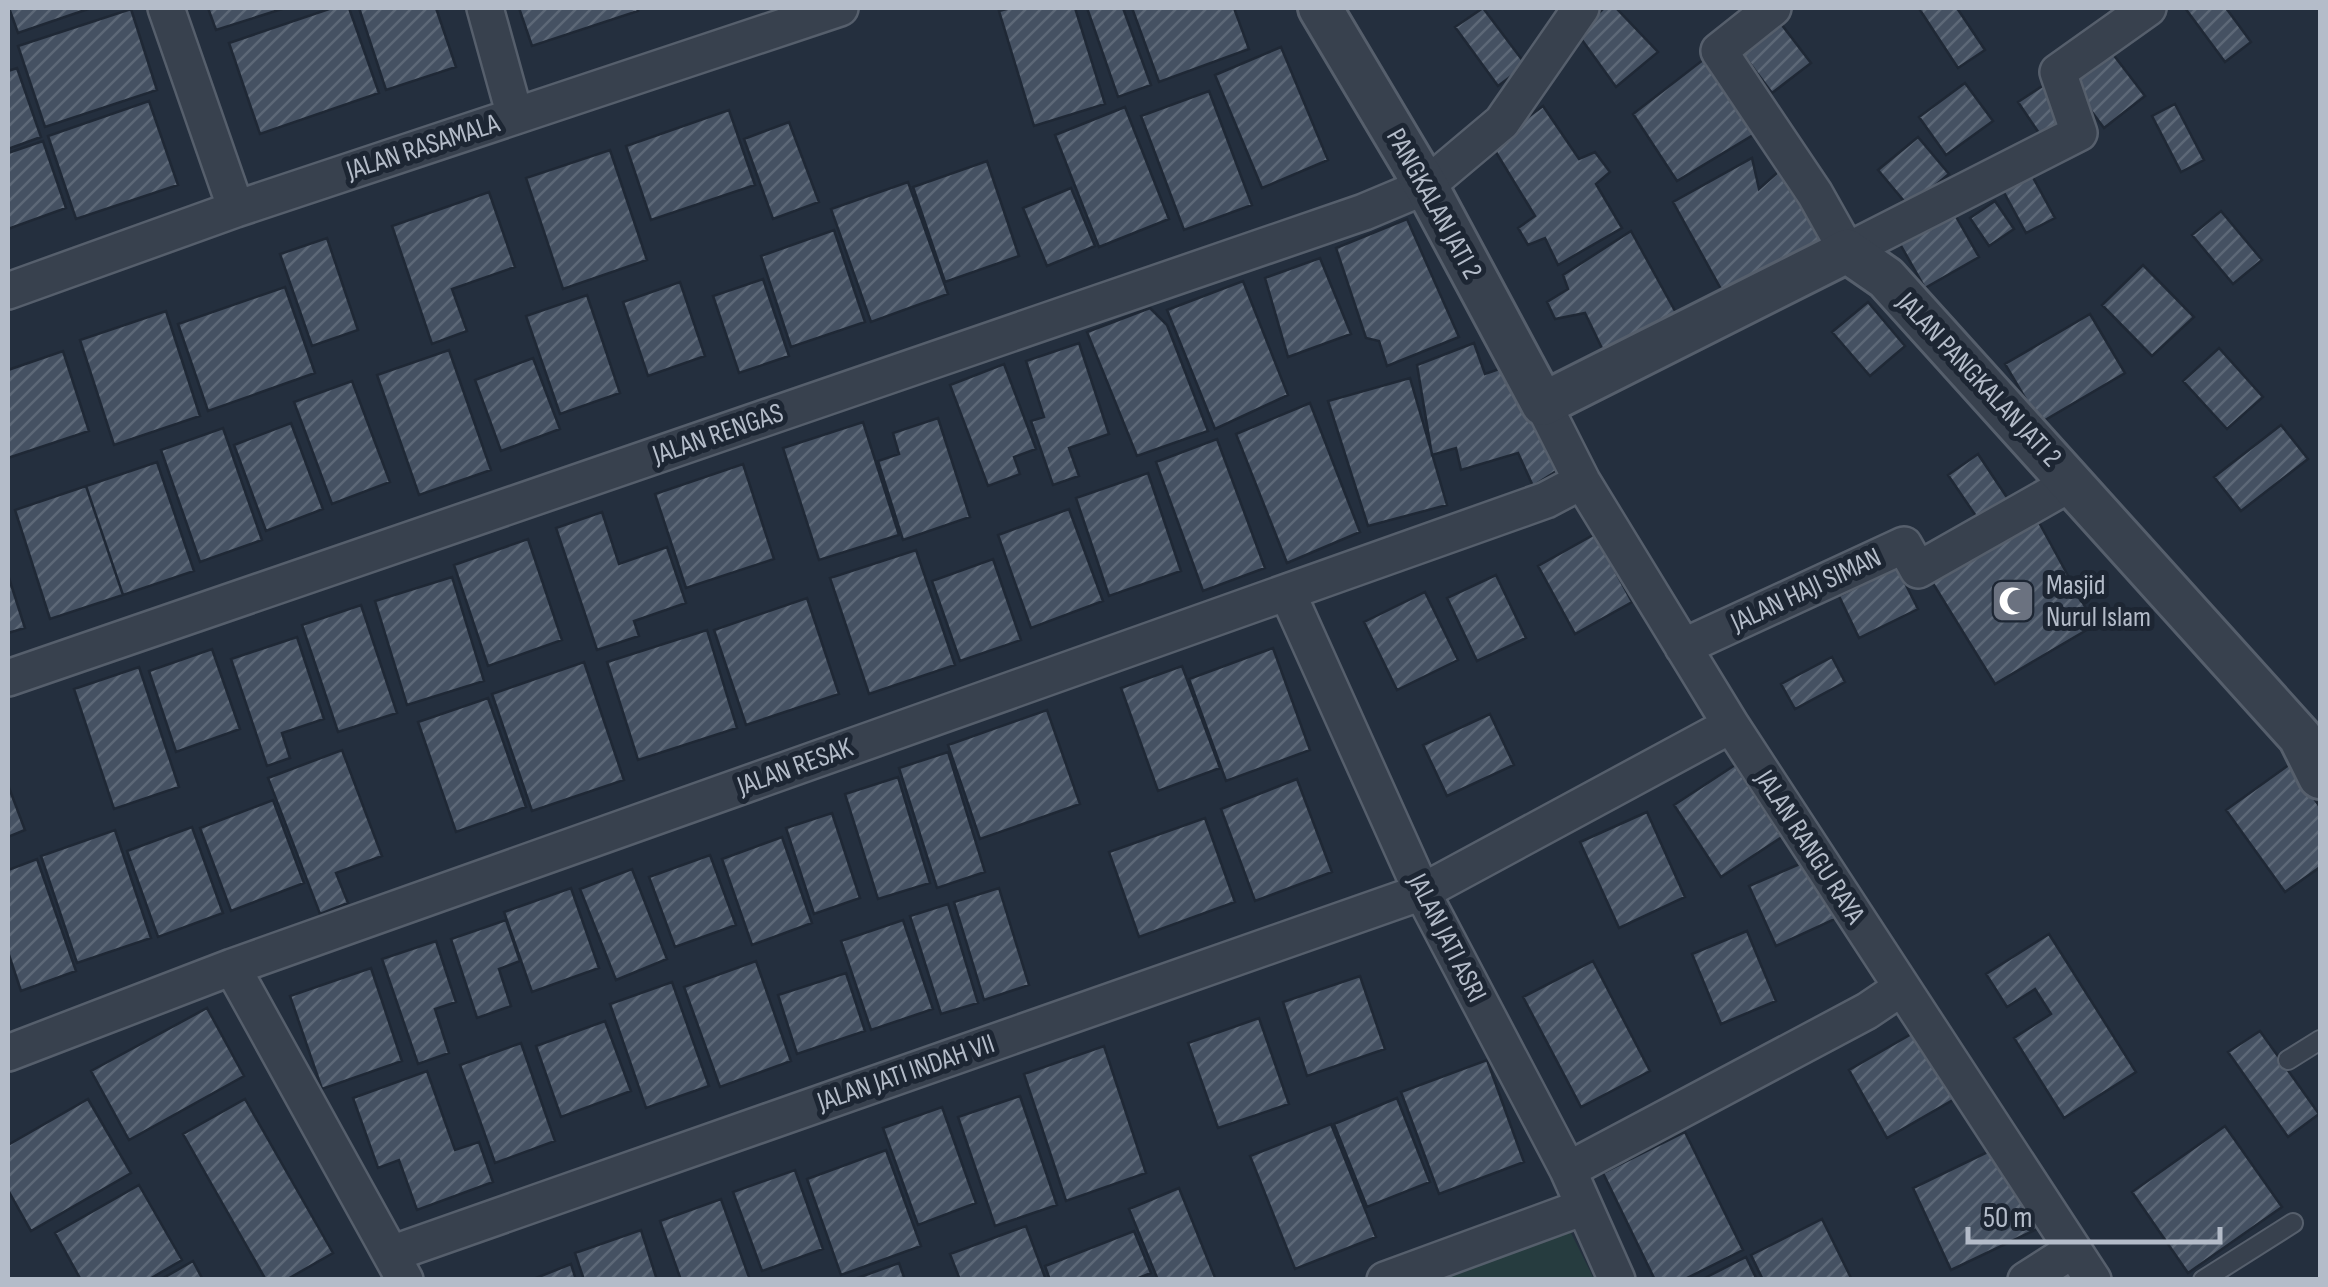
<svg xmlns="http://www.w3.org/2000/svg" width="2328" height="1287" font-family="'Sofia Sans Condensed',sans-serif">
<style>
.green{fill:#263c3f}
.building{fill:url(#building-hatch);stroke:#1f2835;stroke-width:2.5}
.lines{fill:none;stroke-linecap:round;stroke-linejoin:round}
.service-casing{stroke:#565f6c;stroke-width:22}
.minor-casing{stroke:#565f6c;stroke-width:40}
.tertiary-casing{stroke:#565f6c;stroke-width:48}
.service{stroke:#38414e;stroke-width:18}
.minor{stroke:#38414e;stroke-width:35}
.tertiary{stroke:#38414e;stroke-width:42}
.labels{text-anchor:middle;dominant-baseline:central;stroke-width:10;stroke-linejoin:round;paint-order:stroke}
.street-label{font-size:28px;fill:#b4bcc9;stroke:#1d2633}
.poi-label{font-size:28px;fill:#b4bcc9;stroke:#1d2633;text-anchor:start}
</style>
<defs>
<pattern id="building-hatch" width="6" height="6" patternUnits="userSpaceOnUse" patternTransform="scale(2.5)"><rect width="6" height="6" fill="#455162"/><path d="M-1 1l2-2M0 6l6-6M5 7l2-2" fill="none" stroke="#5d6877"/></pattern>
</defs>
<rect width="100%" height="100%" fill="#242f3e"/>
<!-- green -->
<path class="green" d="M1570,1231l24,48h-158z"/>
<!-- building -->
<path class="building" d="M9,8h82l-73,25z
M208,8h77l-69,22z
M332,8h17l30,85 -119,41 -31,-91z
M359,8h77l20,59 -70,23z
M519,8h118l1,3 -106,35z
M1010,8h65l30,96 -71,22 -35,-115z
M1087,8h36l28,77 -33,12z
M1132,8h102l15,41 -90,33z
M1483,8l43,57 -28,21 -43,-59z
M1604,8h12l42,44 -42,35 -39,-54z
M1924,8h33l28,42 -27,18 -38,-58z
M2185,8h41l25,34 -26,20z
M131,9l26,81 -112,37 -27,-81z
M1775,16l36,47 -39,30 -35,-47z
M2106,45l39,51 -41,32 -39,-52z
M1281,47l47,113 -66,28 -47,-113z
M1708,56l45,79 -76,46 -44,-67z
M17,68l24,69 -33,12v-78z
M1965,83l28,38 -47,34 -27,-38z
M2047,83l22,34 -28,19 -23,-34z
M1209,91l43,114 -68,25 -43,-114z
M149,101l29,84 -102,34 -28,-83z
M2175,104l29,56 -23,12 -29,-56z
M1543,106l36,53 16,-7 15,20 -14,12 26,44 -64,37 -13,-27 -17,7 -10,-17 17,-12 -44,-72z
M1125,107l44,112 -70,28 -44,-112z
M729,110l26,75 -104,35 -25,-74z
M789,122l30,80 -46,17 -29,-80z
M1918,137l31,37 -40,33 -31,-37z
M43,141l23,67 -58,21v-76z
M610,150l37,110 -84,29 -37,-111z
M1752,158l7,31 19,-17 49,73 -100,55 -54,-98z
M987,161l32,95 -74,26 -32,-95z
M2029,170l26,48 -29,15 -26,-48z
M908,182l40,112 -77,28 -40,-113z
M1071,188l24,58 -48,20 -24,-58z
M489,192l26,75 -63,22 15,42 -35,13 -40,-118z
M1995,201l19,28 -25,17 -19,-28z
M1950,206l29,51 -54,31 -29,-51z
M2221,211l41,49 -29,24 -41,-49z
M1407,219l52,118 -72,29 -8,-25 -13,-3 -30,-90z
M834,230l31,92 -74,25 -30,-91z
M1631,231l49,89 -71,43 -24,-50 -30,6 -8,-17 21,-13 -5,-14z
M327,238l31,92 -46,16 -32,-92z
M1320,258l31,76 -63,23 -23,-79z
M2143,265l51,52 -42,39 -50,-51z
M763,279l26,77 -50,17 -26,-77z
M1243,281l45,114 -73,34 -48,-119z
M680,282l25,74 -57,20 -25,-74z
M285,287l30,86 -107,38 -30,-87z
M587,295l33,98 -60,21 -34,-98z
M1868,302l37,44 -35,30 -38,-44z
M1150,308l17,17 41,106 -71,25 -50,-124z
M166,311l34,105 -86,29 -34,-105z
M2090,314l35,59 -85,50 -35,-59z
M1079,343l30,91 -40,14 10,28 -26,9 -22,-64 13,-4 -18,-56z
M1474,343l11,31 23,-8 56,100 -31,20 -15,-33 -57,17 -5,-22 -24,7 -15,-90z
M2219,348l44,49 -36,32 -44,-48z
M449,350l42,120 -72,25 -42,-120z
M63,351l26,80 -81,27v-88z
M533,358l27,71 -59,22 -26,-71z
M1004,364l32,85 -22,8 6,17 -32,12 -38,-101z
M1410,378l37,127 -79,21 -40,-125z
M352,381l38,101 -58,22 -38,-102z
M1310,403l50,129 -73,31 -51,-129z
M938,418l32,99 -67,23 -25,-79 21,-7 -6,-21z
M863,422l36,113 -80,25 -36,-112z
M291,423l32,86 -57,22 -32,-86z
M2281,425l27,34 -67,52 -27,-34z
M223,428l39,112 -62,22 -39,-112z
M1217,439l48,129 -62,23 -47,-129z
M1978,454l34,51 -30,20 -34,-50z
M157,462l37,109 -71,24 -37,-109z
M743,464l31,95 -88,29 -31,-94z
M1148,473l33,98 -72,25 -33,-98z
M86,486l37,109 -73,24 -35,-109z
M1069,509l34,92 -72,27 -33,-93z
M602,512l17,52 48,-17 19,56 -52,18 5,15 -42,14 -41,-122z
M2036,517l59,108 -100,59 -66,-107z
M1595,534l37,68 -57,32 -37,-68z
M528,539l34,101 -74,26 -34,-101z
M916,550l39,115 -86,29 -39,-116z
M993,559l28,81 -61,21 -28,-80z
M1897,567l21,42 -59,29 -20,-42z
M8,575l17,53 -17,5z
M1496,575l30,63 -49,23 -30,-63z
M452,577l32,104 -77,24 -32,-104z
M1425,592l33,68 -61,30 -33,-68z
M807,598l32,96 -93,31 -32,-95z
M361,605l36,108 -59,19 -36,-107z
M707,630l30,98 -99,32 -31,-98z
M297,637l27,82 -42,14 8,25 -23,8 -36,-107z
M1273,648l37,102 -84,31 -37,-102z
M212,649l28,80 -64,23 -27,-81z
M1832,657l13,25 -50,27 -14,-25z
M584,662l40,118 -92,31 -40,-117z
M1182,666l38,102 -62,23 -37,-103z
M139,667l40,120 -65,22 -40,-120z
M488,698l38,109 -70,25 -38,-110z
M1047,710l33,94 -100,35 -32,-94z
M1490,714l24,51 -67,31 -24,-51z
M342,750l40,106 -46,17 12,30 -28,11 -52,-136z
M948,752l37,120 -48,16 -38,-120z
M2290,764l30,43v60l-35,25 -59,-82z
M1735,765l47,72 -61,40 -47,-72z
M898,777l32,106 -52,16 -33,-105z
M1297,779l35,93 -77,29 -34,-92z
M8,785l17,45 -17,7z
M273,800l31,83 -73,28 -31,-83z
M1647,812l38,85 -66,31 -39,-86z
M832,813l28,85 -46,16 -28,-86z
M1205,818l30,84 -96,35 -30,-85z
M192,827l31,86 -65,24 -31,-86z
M115,830l36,108 -74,25 -36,-107z
M782,837l30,86 -60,22 -30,-86z
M710,855l26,70 -61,22 -26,-70z
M37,859l39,112 -55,20 -13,-39v-82z
M1809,860l26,59 -59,27 -27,-60z
M632,869l35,90 -51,21 -36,-91z
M571,888l28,80 -67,24 -28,-80z
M999,888l30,97 -45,15 -30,-98z
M948,904l30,99 -37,11 -31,-98z
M506,920l14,41 -21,8 12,37 -34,12 -26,-79z
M903,920l30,89 -62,21 -30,-89z
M1747,931l29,70 -55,23 -29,-70z
M2049,934l87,138 -72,46 -50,-80 37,-24 -16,-25 -28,18 -21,-33z
M436,941l20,61 -21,7 14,44 -31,11 -36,-105z
M756,961l35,100 -71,26 -36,-100z
M1593,961l57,110 -69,36 -58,-110z
M371,968l31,93 -80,28 -32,-93z
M846,973l19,58 -68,23 -19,-59z
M1360,976l25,73 -78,27 -24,-74z
M672,982l37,104 -63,22 -36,-104z
M207,1008l37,68 -115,64 -38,-69z
M1259,1018l30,86 -71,24 -30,-85z
M605,1021l26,70 -70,26 -25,-71z
M1920,1029l38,68 -71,41 -38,-68z
M2260,1031l59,83 -31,23 -60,-85z
M521,1043l34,98 -60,22 -35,-98z
M1104,1046l42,127 -80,28 -42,-127z
M1487,1060l37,102 -85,32 -38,-102z
M427,1071l28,79 24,-8 14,40 -76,28 -18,-50 -21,8 -25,-70z
M1020,1096l37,109 -62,21 -37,-109z
M1397,1098l33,84 -63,25 -33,-83z
M88,1099l43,74 -100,58 -23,-41v-45z
M245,1099l88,154 -47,27h-20l-83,-146z
M942,1107l34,96 -58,22 -35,-97z
M1331,1124l45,113 -81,32 -45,-113z
M2225,1126l57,81 -94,66 -56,-81z
M1685,1132l58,118 -60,30h-28l-52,-107z
M2002,1145l39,82 -90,43 -38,-82z
M886,1150l35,96 -80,29 -34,-96z
M795,1170l28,79 -61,22 -29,-79z
M139,1185l43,75 -34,20h-67l-26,-47z
M1179,1188l37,92h-58l-29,-71z
M721,1199l29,81h-69l-21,-59z
M1822,1219l30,61h-89l-12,-25z
M1026,1226l20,54h-86l-10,-26z
M641,1230l16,50h-73l-9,-27z
M1134,1231l17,42 -17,7h-84l-5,-14z
M1746,1257l11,23h-56z
M193,1261l10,19h-43z
M899,1263l6,17h-53z
M571,1264l5,16h-45z"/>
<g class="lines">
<!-- service casing -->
<g class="service-casing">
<path id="service" d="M2288,1060l32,-20
M2203,1280l90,-57"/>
</g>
<!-- minor casing -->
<g class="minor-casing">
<path id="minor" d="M166,8l70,201
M485,8l30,108
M1773,8l-54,43 96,143 32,57 232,-118 -21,-61 90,-64
M8,291l228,-82 604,-201
M1543,404l39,77 149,244 362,555
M1287,592l135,300 146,278 49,110
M1683,647l221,-102 14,25 155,-88
M8,678l1356,-466 62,-26 76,-64 79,-114
M232,967l173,313
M8,1053l224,-86 1314,-467 36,-19
M1568,1170l299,-159 34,-23
M391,1254l1031,-362 309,-167
M1385,1280l196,-72
M2026,1280l47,-30"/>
</g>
<!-- tertiary casing -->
<g class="tertiary-casing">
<path id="tertiary" d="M1320,8l106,178 117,218 304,-153 39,27 414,459 20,40"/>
</g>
<!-- service -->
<use href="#service" class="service"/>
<!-- minor -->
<use href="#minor" class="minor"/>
<!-- tertiary -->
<use href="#tertiary" class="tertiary"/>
</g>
<!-- icons -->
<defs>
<g id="mosque-square" transform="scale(2.25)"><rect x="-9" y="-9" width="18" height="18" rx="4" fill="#6b7280" stroke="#1d2633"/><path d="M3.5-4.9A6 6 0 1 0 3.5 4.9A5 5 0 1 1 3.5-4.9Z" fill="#fff"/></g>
</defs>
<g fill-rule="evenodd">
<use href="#mosque-square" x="2013" y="601"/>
</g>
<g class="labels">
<!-- street labels -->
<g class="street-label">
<text transform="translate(423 147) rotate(-18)">JALAN RASAMALA</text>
<text transform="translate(1434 204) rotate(61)">PANGKALAN JATI 2</text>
<text transform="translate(1979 380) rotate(47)">JALAN PANGKALAN JATI 2</text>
<text transform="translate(718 434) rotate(-19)">JALAN RENGAS</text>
<text transform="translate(1806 590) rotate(-25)">JALAN HAJI SIMAN</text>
<text transform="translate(795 767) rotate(-20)">JALAN RESAK</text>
<text transform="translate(1810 847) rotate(57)">JALAN RANGU RAYA</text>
<text transform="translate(1447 938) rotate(63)">JALAN JATI ASRI</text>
<text transform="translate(906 1073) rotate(-19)">JALAN JATI INDAH VII</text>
</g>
<!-- poi labels -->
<g class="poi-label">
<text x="2046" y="585">Masjid<tspan x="2046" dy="32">Nurul Islam</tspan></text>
</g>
</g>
<!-- border -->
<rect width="2328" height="1287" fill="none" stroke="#b4bcc9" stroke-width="20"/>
<!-- scale -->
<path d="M1968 1227v15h252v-15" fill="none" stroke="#b4bcc9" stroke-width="5"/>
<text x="1983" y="1227" font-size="30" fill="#b4bcc9" stroke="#1d2633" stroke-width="8" paint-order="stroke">50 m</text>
</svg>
